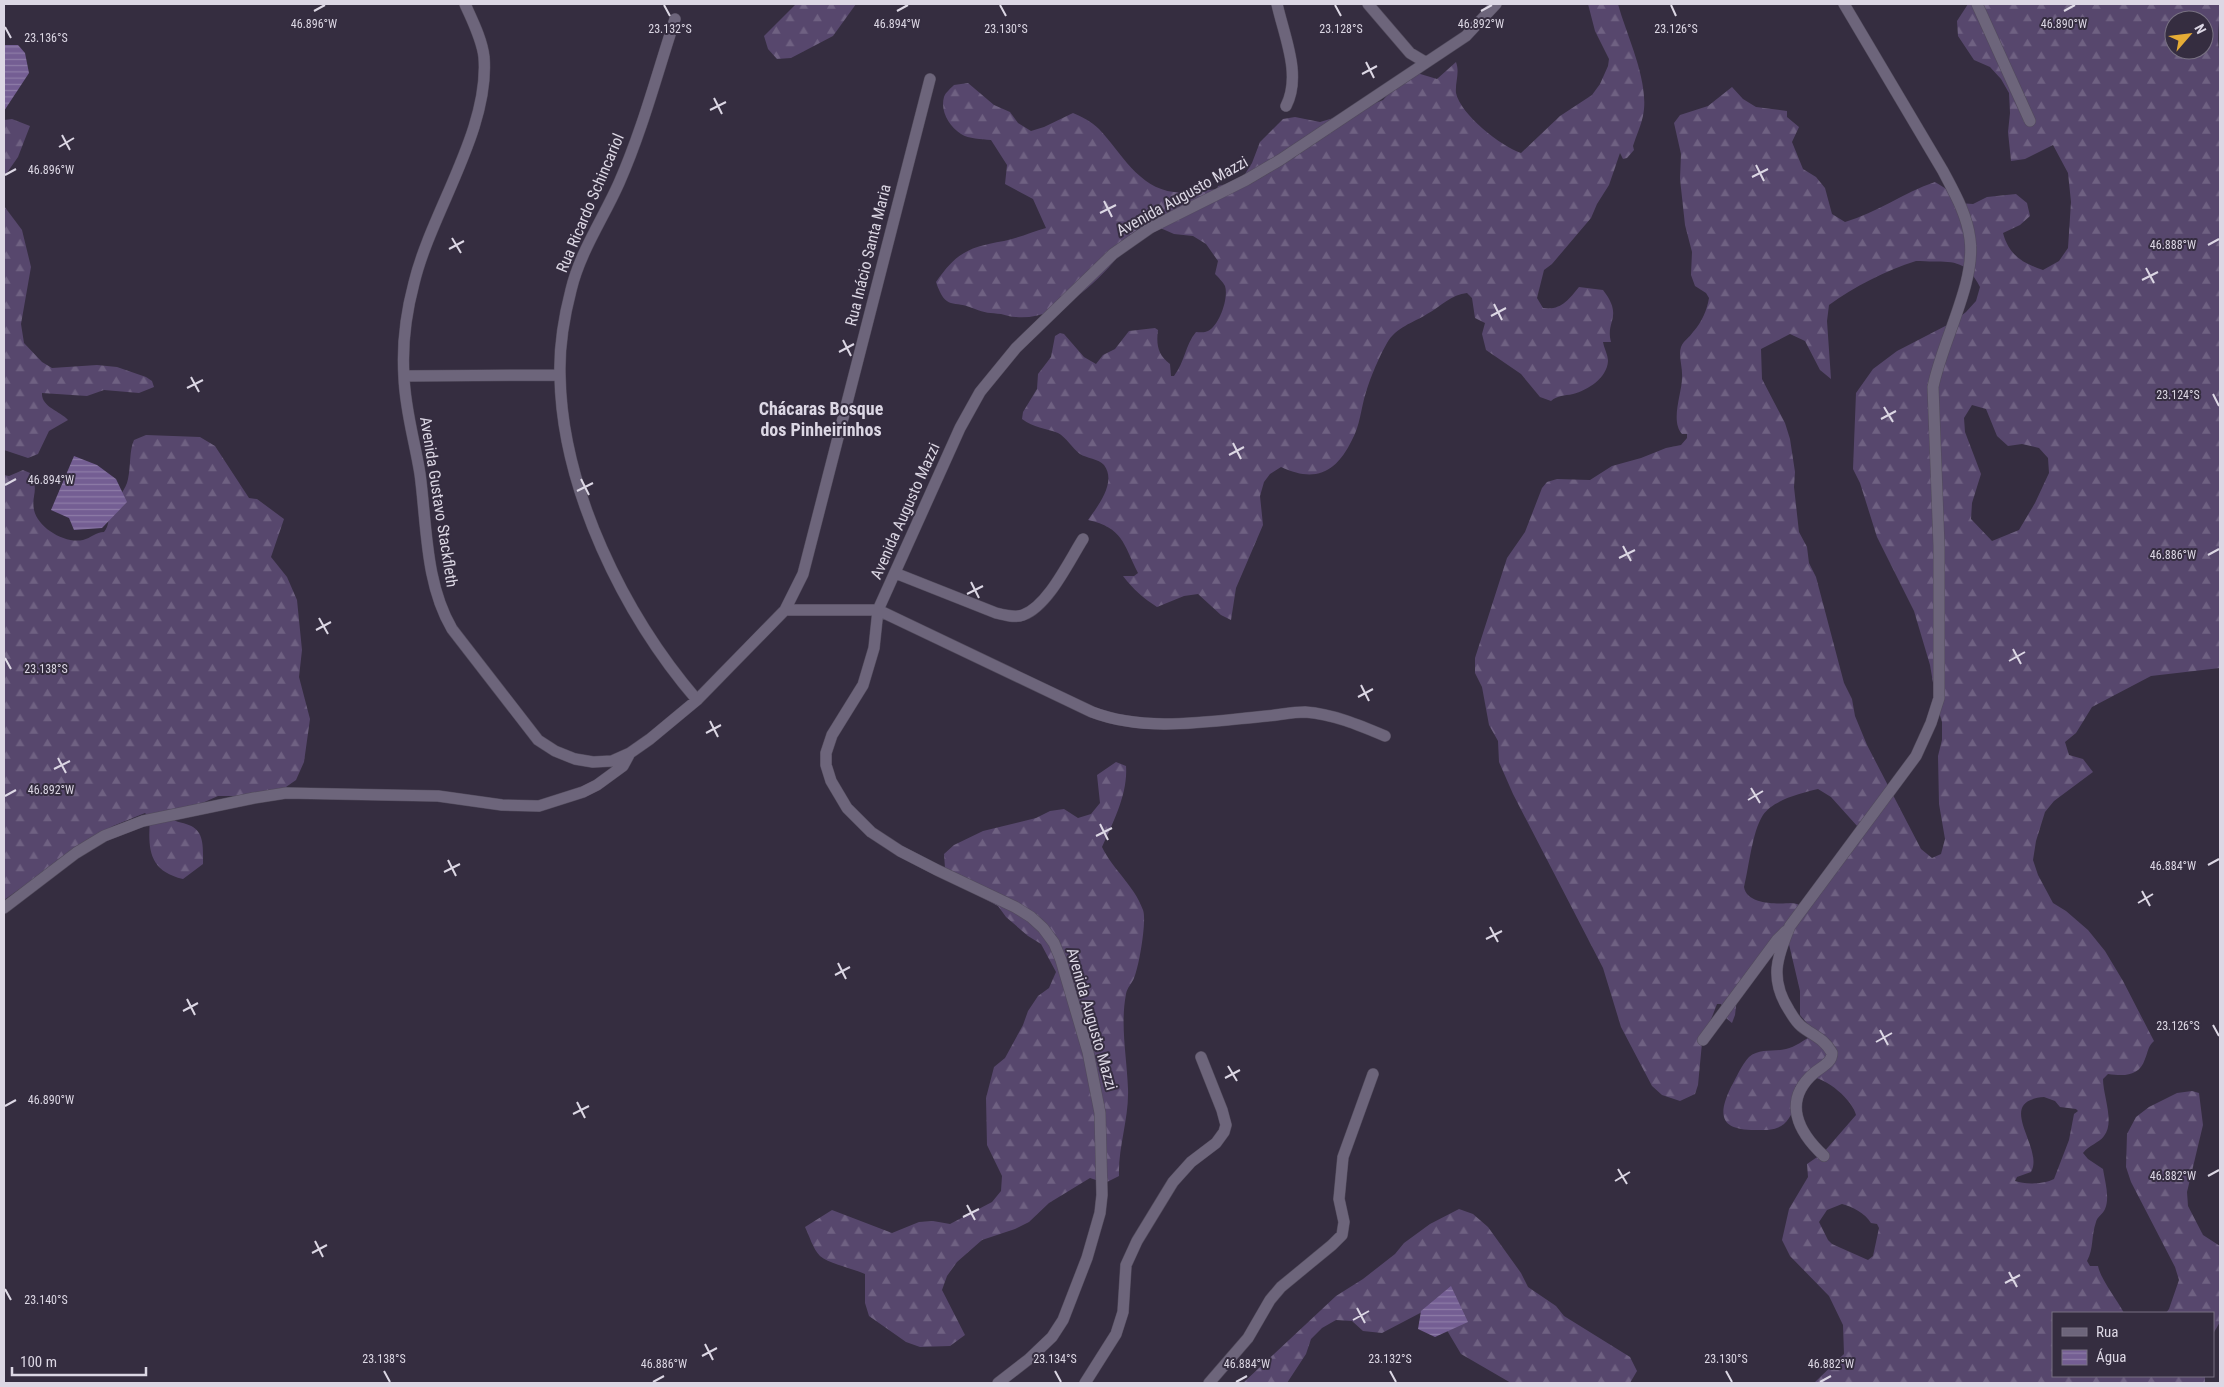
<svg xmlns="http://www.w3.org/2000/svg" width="2224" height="1387" font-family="'Roboto Condensed',sans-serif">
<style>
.forest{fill:url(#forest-firs);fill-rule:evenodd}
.water{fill:url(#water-rules)}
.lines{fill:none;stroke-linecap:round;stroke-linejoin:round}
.minor-casing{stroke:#524b5c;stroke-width:12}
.minor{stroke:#6d657b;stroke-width:11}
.ticks{fill:none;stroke:#dcd7e4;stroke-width:2}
.labels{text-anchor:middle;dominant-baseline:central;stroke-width:4;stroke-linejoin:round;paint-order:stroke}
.street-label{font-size:16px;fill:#dcd7e4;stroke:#352d40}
.neighbourhood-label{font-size:18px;font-weight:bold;fill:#dcd7e4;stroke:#352d40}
.ticks-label{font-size:12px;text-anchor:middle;fill:#dcd7e4;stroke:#352d40;stroke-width:4;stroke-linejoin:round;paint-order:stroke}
</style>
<defs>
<pattern id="forest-firs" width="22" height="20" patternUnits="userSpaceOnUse" patternTransform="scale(1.25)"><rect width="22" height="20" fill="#57476d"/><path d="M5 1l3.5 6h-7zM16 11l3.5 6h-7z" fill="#6f6182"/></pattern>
<pattern id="water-rules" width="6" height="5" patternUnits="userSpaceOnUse" patternTransform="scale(1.25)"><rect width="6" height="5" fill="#745e93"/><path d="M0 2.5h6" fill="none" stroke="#8e7ca7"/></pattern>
</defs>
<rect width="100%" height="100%" fill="#352d40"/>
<!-- forest -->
<path class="forest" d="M796,4h60l-23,32 -42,22 -14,1 -9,-10 -4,-13z
M1588,4h30c9,33 32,78 25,112 -2,10 -7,20 -10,30l1,4 -7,8 -4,1 -3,-6 -11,32 -12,19 -6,14 -39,46 -8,6 -7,28 6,10c18,3 26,-9 36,-21l24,3c21,27 2,31 8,52h-8c1,6 5,13 5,19 -1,17 -20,29 -35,33 -9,2 -15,1 -22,7l-11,-4 -19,-23 -35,-24 -4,-16 3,-11 -10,-5 -3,-20 -5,-5c-15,1 -27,14 -40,21 -14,9 -31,13 -40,29 -8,14 -16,33 -21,49 -5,16 -6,34 -14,48 -16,33 -37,43 -71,27l-11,7 -6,8 -4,14 3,29 -27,63 -5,32 -10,-5 -23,-21 -14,2 -27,11c-14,-9 -24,-18 -34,-31h11l4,-3c-15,-30 -15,-45 -50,-53 10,-14 29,-38 16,-55 -5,-6 -18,-7 -24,-11 -8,-6 -14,-17 -22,-21 -13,-5 -24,-5 -36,-14l1,-7 14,-23 1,-15 13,-17 4,-21 5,-3 4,1 20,23 12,7 7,-9 12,-6 14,-18 26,-3 3,2c-2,15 0,25 12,34l1,12h3c11,-14 11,-31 22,-44 4,0 8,1 12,-1 11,-5 21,-33 17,-45 -2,-4 -7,-9 -10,-12l3,-13 -12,-17 -13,-8 -19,-2 -16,-7 -15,-1c-4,3 -9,6 -12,9 -6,7 -8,16 -14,23 -24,28 -61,63 -101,59 -5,0 -10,-2 -15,-3 -10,-1 -17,-1 -26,-5 -22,-10 -29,3 -39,-27 21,-30 33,-35 68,-41 14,-3 28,-9 42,-13l-13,-29 -28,-15 2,-19 -16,-25c-10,-1 -22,-1 -30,-6 -12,-8 -21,-23 -17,-37 1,-4 7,-9 10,-12l14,-2 26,22 16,7 8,11 13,8 13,-4 29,-14c9,4 18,8 26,16 22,23 39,59 75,63 14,2 29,-2 43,-3l1,-3 17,-4 10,-8 7,-11 8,-21 23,-23 12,-2 25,5 30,-9 33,-13 15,-17 19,-10 20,6 19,-17c4,11 -1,20 0,31 4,21 46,54 65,60l39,-37 32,-21 8,-11 8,-18 1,-7 -14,-28z
M1968,4h252c0,12 -4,40 0,48v204l-1,1 1,6v405l-69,8 -59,31 -16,26 -11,9 4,13 14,4 10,13 -39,29 -9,11 -9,29 -3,19 5,15 15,28 13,8 22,19 17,21 18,30 31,60c-6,5 -6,11 -9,18 -6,18 -21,17 -37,15l-5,5c0,17 12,43 1,57 -5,7 -15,9 -21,17l5,6 15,10c2,13 7,28 2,40 -2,5 -8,8 -9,13 -5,14 -2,26 -9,39l3,5h8c2,12 19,34 26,47h-71v63h152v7h-391l30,-29 -1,-29 -14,-29 -39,-40 -8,-16 7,-31 19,-32 -1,-13 16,-11 33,-38c-3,-15 -32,-40 -48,-38 -6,1 -9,6 -13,10l4,10c-4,9 -8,21 -15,27 -7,6 -17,6 -25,6 -37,1 -43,-12 -28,-43 5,-9 11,-23 18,-30 10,-9 25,-5 37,-8 9,-2 18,-9 27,-14l-3,-8 -10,-12v-24l-12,-51 -3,-4 -48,62 -2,17 -3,8 -6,-5 -5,-14h-4l-15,39 -4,42 -3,9 -15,7 -18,-6 -10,-9 -31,-59 -18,-59 -90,-174 -14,-32 -1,-21 -9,-16 -7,-38 -7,-14v-15l32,-100 18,-26 17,-44 5,-6 10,-3 33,1 22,-14 29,-8 25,-10 15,-3 6,-7v-4h-5c-12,-13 0,-41 0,-56 1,-10 -4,-22 -1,-31 3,-7 8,-9 12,-15 9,-10 14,-22 16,-34l-3,-5 -11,-7 -4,-11 1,-23 -7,-27 -5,-46 1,-25 -7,-31 6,-8 28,-9 24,-19 11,12 13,8 31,4v6l12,10 -7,15 11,27 13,8 9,11 7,26 13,8c32,-9 59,-30 90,-40l13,8 10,13 15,1 14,-7 29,-3 11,9 3,13 -10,9 -17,8c6,22 19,30 40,37l16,-9 9,-13 3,-46 -3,-29 -15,-28 -28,14 -14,2 -3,-29 2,-19 -1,-20 -8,-14 -11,-12 -16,-7 -16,-24 -1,-15zM2174,20h30v30h-30zM1916,261c32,2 48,-6 64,26l-4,14 -10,11 -13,10 -56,29 -24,18 -17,24 -3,76 7,14 17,54 37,74 16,54 7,41 5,16v18l-4,16 1,48 6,35 -4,15 -9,4 -11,-9 -54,-104 -12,-29 -3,-17 -8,-16 -28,-106 -7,-14 -2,-16 -8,-15 -5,-45 1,-15 -5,-33 -5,-16 -23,-44 -1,-30 29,-15 15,7 15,29 11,9 -4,-58 2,-16c25,-18 57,-35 87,-44zM1972,405l14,4 11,27 11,10 14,-2 17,4 9,10 1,15 -14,30 -16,27 -27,11 -21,-22 1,-16 9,-29 -16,-42 -1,-14zM1818,789l13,8 27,30 -51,80c-5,-1 -11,-4 -16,-4 -13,1 -44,2 -47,-16 5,-20 8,-55 19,-72 10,-15 38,-22 55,-26zM2044,1097l11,4 5,6 16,2 2,2 -4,3 -5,26 -15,39c-10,5 -28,6 -39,2l2,-4 14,-5c14,-24 -38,-71 13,-75zM1842,1204c11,3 23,9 29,19l6,1 2,4 -6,28 -5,4 -36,-16 -4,-4 -9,-18 8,-12z
M12,119l18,7 -12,31 -14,20v-57z
M4,206l18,24 9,37 -10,57 3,19 18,19 10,6 45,-3 20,2 29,10 6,4 2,6 -15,6 -35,-3 -17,6 -45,-3c-1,14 18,18 26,27l-19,11 -11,23 -10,4 -24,-8z
M146,435l54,2 15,9 34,52 8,1 27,20 -13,38 16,20 10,23 5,50 -3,27 11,42 -6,43 -8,18 -30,21 -23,-5h-25l-47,21c4,5 9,5 15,7 19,5 17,23 17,40l-20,15c-35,-8 -35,-31 -33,-61l-5,-5 -32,13 -19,11 -90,63v-425l5,1 14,-6 7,3c10,18 1,21 4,37 4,18 31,34 49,30 8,-2 13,-8 21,-8 5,-6 4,-12 6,-18 4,-13 16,-23 18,-35 3,-13 1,-28 6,-39z
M1116,762l10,4c2,28 -13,56 -24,81 11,23 32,38 41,63 4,10 -4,57 -9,68 -2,5 -7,10 -8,16 -6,31 1,64 2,95 1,30 -10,58 -9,87l-14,7 -15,-5 -41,25 -20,19 -14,7 -33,11 -25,22 -10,14 -5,14 23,45 -15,11 -30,1 -14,-5 -37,-26 -4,-13v-29c-13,-6 -36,-10 -45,-18 -7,-7 -11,-21 -15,-29l27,-17 60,23 27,-11 14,-1 17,3 42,-22 9,-11 1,-15 -15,-31 -1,-47 8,-31 11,-9 18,-33 5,-14 10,-15 11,-8 7,-16 -15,-28 -13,-8 -22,-19 -8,-11 -45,-24 -8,-14 -1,-14 10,-9 29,-14 53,-13 14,-7 14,-2 14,9 13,-4 9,-11 -3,-28z
M2192,1091l7,2 4,32 -16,67 1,14 15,29 17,11v76l-7,12v-21h-47l3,-4 10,-29 -4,-13 -44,-85 -5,-15 1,-33 9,-17 13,-10 28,-14z
M1459,1209l14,5 15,13 33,46 7,14 28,19 8,10 66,41 7,14 -7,12h-119l-50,-29 -16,-27 -21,-16 -42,22 -19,-2 -11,-10 -16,-1 -14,8 -11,11 -5,15 -19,29h-44l93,-87 27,-17 32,-25 9,-11 26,-19z"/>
<!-- water -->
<path class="water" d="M4,45h14l7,8 4,20 -25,38z
M74,456l23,9 19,14 11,23 -25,26 -28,2 -5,-12 -18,-8z
M1451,1286l17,36 -33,15 -17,-8 3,-18z"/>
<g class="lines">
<!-- minor casing -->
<g class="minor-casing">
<path id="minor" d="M465,4c7,16 17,35 19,53 6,73 -53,155 -70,226 -8,30 -12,64 -10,94 1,33 11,65 16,97 7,52 5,109 32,155l86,111 17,11 20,8 18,3 19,-1 18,-8 20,-14 47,-39 88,-90 18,-36 127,-495
M1277,4c7,32 25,71 9,102
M1368,4l42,49 15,9
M1977,4l53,117
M675,19c-18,55 -33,112 -56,164 -16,36 -39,69 -48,107 -7,27 -12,57 -11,86 2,113 64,239 137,324
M404,376l156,-1
M895,573l101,40c8,2 19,5 27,2 25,-9 46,-54 60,-76
M785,610h93l214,102c55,21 118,9 175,4 12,-1 25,-4 38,-4 28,2 54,13 80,24
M4,908l72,-55 28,-17 39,-15 111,-23 32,-5 152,3 64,9 37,1 44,-14 14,-7 26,-19 7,-13
M1703,1040l74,-100 9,-9
M1824,1156c-26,-24 -42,-55 -10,-83 7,-6 18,-10 18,-20 -7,-14 -20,-18 -31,-27 -5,-4 -9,-11 -12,-16 -20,-31 -12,-53 1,-84l126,-170 15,-33 8,-25v-152l-6,-159c9,-46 43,-104 37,-148 -3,-25 -16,-47 -27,-68l-99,-167
M998,1383l31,-24 23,-22 11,-17 24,-62 13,-45 2,-18 -2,-82 -12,-61 -27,-92 -7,-17 -11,-15 -12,-11 -16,-10 -78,-37 -37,-19 -29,-19 -24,-24 -16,-27 -5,-16v-12l6,-18 31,-50 11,-37 4,-38 82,-182 20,-36 36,-44 97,-94 37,-26 96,-48 34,-20 186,-124 30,-32
M1085,1383l31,-49 7,-22 3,-47 11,-24 36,-59 18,-20 25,-19 8,-11 2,-7 -4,-15 -21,-53
M1209,1383l39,-45 22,-38 11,-13 51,-42 10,-10 2,-13 -5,-23 4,-42 30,-83"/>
</g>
<!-- minor -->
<use href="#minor" class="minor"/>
</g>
<!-- ticks -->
<path class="ticks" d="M664,5l6,11M1000,5l6,11M1335,5l6,11M1671,5l5,11M314,11l11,-6M897,11l11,-6M1481,11l11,-6M2064,11l11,-6M5,27l6,11M1366,62l8,16M1362,74l15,-8M714,98l8,16M710,110l16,-8M62,135l8,15M59,147l15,-9M1756,165l8,16M5,175l11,-6M1752,177l16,-8M1104,201l8,16M1100,213l16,-8M452,238l9,15M2208,245l11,-6M449,249l15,-8M2146,268l8,15M2142,280l16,-8M1494,304l8,16M1491,316l15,-8M843,340l8,16M839,352l15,-8M191,377l8,15M187,388l16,-8M2213,394l6,12M1884,407l9,15M1881,419l15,-8M1233,443l8,16M1229,455l15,-8M581,479l8,16M5,485l11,-6M577,491l16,-8M1623,546l8,15M2208,555l11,-6M1619,558l16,-8M971,582l8,16M967,594l16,-8M319,618l9,16M316,630l15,-8M2013,649l8,15M5,658l6,11M2009,661l16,-9M1361,685l8,16M1358,697l15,-8M710,721l8,16M706,733l15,-8M58,758l8,15M54,769l16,-8M1751,788l9,15M5,796l11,-6M1748,800l15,-9M1100,824l8,16M1096,836l16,-8M448,860l8,16M2208,865l11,-6M444,872l16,-8M2142,891l8,15M2138,903l15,-9M1490,927l8,15M1486,939l16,-8M838,963l8,16M835,975l15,-8M187,999l8,16M183,1011l15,-8M2213,1025l6,11M1880,1030l8,15M1876,1042l16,-9M1228,1066l9,15M1225,1078l15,-8M577,1102l8,16M5,1106l11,-6M573,1114l16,-8M1618,1169l9,15M2208,1176l11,-6M1615,1181l15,-9M967,1205l8,15M963,1217l16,-8M315,1241l8,16M312,1253l15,-8M2009,1272l8,15M2005,1283l15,-8M5,1289l6,11M1357,1308l8,15M1353,1320l16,-9M705,1344l8,16M702,1356l15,-8M384,1371l6,11M1055,1371l6,11M1390,1371l6,11M1726,1371l6,11M653,1382l11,-6M1236,1382l11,-6M1820,1382l11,-6"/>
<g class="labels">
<!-- street labels -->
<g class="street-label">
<text transform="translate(1182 196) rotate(-29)">Avenida Augusto Mazzi</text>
<text transform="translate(590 203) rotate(-67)">Rua Ricardo Schincariol</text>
<text transform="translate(868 255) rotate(-76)">Rua Inácio Santa Maria</text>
<text transform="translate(439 502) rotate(81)">Avenida Gustavo Stackfleth</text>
<text transform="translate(905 511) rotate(-66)">Avenida Augusto Mazzi</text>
<text transform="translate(1092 1019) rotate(74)">Avenida Augusto Mazzi</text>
</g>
<!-- neighbourhood labels -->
<g class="neighbourhood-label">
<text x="821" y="408">Chácaras Bosque<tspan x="821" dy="21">dos Pinheirinhos</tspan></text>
</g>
</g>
<g class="ticks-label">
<text x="897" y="28">46.894°W</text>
<text x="1481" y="28">46.892°W</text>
<text x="2064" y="28">46.890°W</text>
<text x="314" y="28">46.896°W</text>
<text x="670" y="33">23.132°S</text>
<text x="1006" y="33">23.130°S</text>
<text x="1341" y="33">23.128°S</text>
<text x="1676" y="33">23.126°S</text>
<text x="46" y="42">23.136°S</text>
<text x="51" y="174">46.896°W</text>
<text x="2173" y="249">46.888°W</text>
<text x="2178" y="399">23.124°S</text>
<text x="51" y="484">46.894°W</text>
<text x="2173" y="559">46.886°W</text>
<text x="46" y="673">23.138°S</text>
<text x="51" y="794">46.892°W</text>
<text x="2173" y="870">46.884°W</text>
<text x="2178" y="1030">23.126°S</text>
<text x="51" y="1104">46.890°W</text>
<text x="2173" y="1180">46.882°W</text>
<text x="46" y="1304">23.140°S</text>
<text x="384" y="1363">23.138°S</text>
<text x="1055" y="1363">23.134°S</text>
<text x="1390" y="1363">23.132°S</text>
<text x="1726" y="1363">23.130°S</text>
<text x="664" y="1368">46.886°W</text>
<text x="1247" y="1368">46.884°W</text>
<text x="1831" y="1368">46.882°W</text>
</g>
<!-- border -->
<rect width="2224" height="1387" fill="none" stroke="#dcd7e4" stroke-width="10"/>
<!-- legend -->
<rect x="2052" y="1312" width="162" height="65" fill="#352d40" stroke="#787182"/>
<rect x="2062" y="1328" width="25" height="8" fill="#6d657b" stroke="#787182"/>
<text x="2096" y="1337" font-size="15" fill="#dcd7e4">Rua</text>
<rect x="2062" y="1350" width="25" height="15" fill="url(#water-rules)" stroke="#787182"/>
<text x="2096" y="1362" font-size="15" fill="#dcd7e4">Água</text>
<!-- north arrow -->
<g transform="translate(2189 35) rotate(62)"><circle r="24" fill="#352d40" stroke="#787182"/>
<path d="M0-4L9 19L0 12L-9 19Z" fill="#e6ac36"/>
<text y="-8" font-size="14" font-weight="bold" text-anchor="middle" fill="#dcd7e4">N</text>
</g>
<!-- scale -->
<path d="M12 1367v8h134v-8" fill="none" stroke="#dcd7e4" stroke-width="2.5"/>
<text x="20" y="1367" font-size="15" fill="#dcd7e4" stroke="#352d40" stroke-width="4" paint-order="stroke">100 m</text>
</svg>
